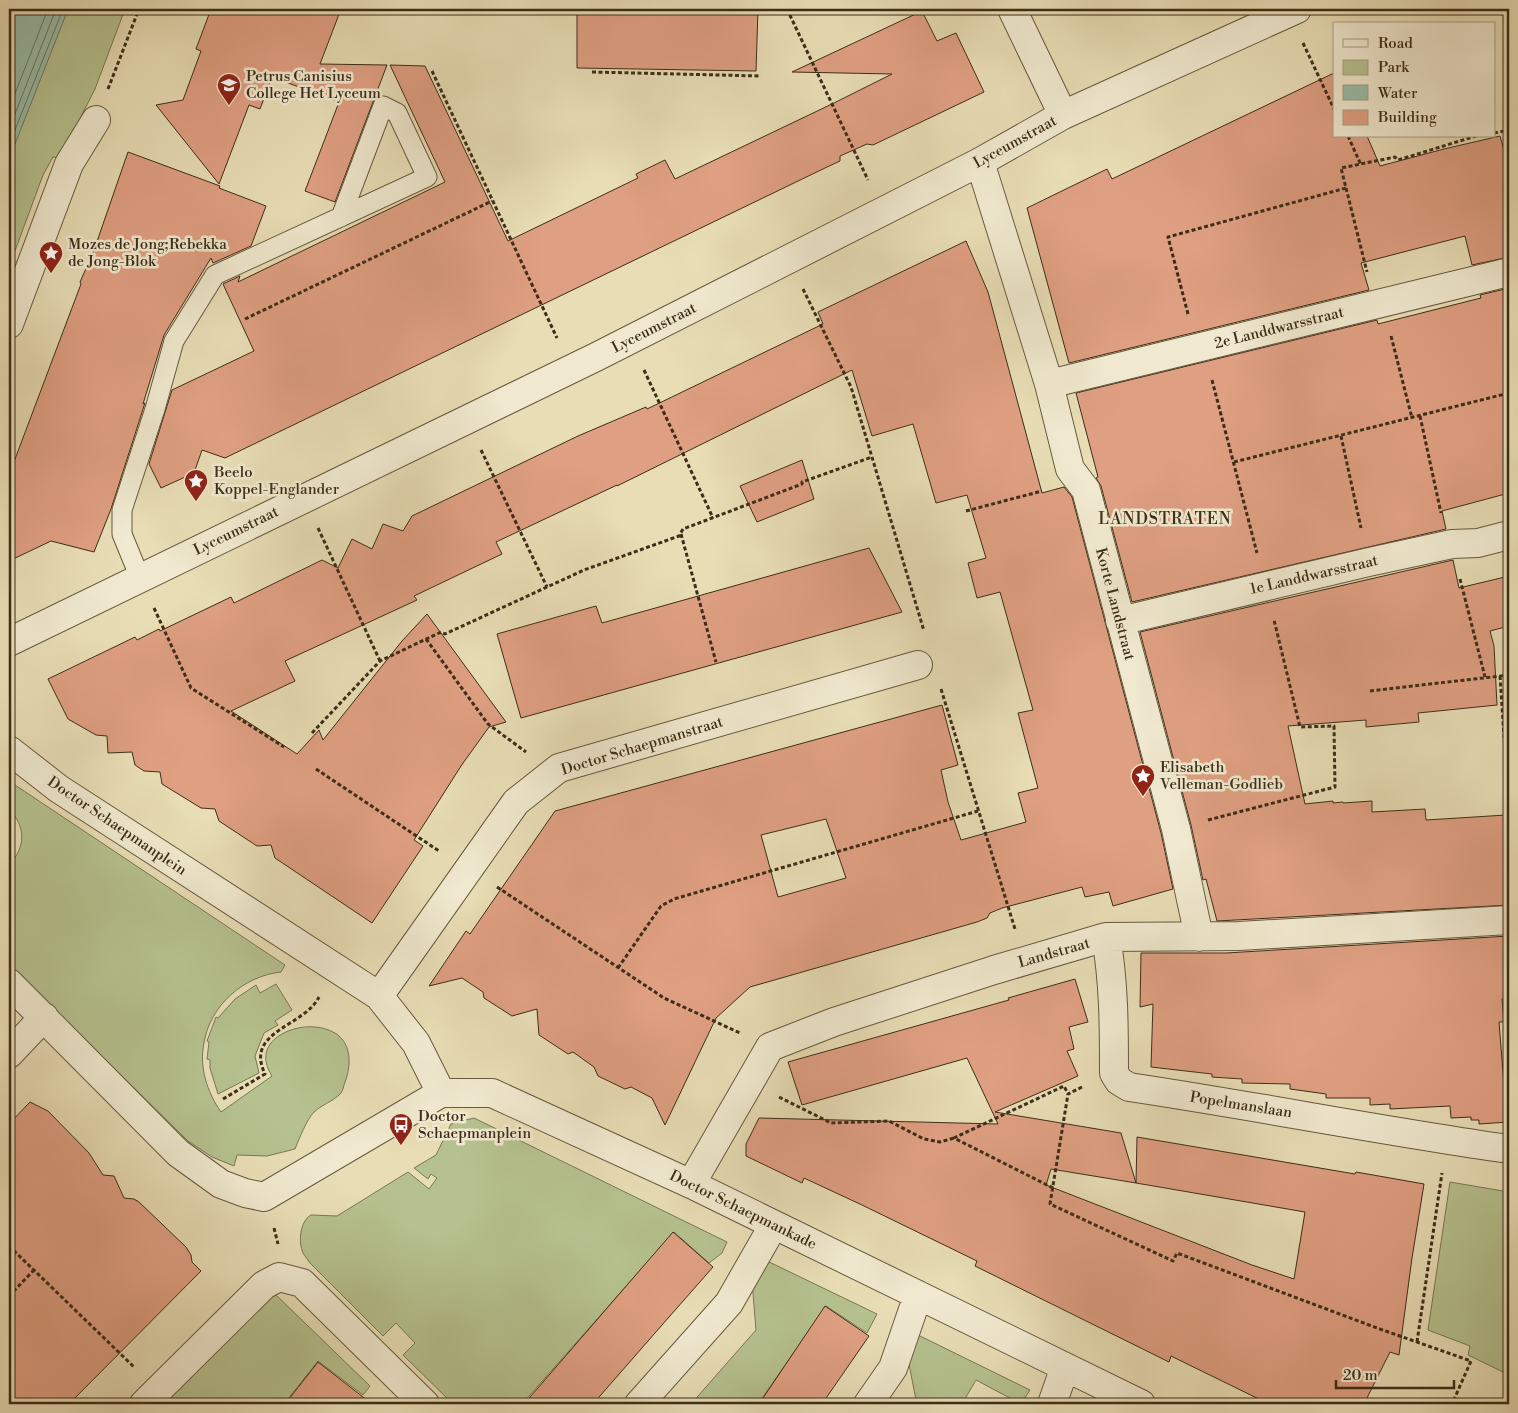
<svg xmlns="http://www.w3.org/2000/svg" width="1518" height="1413" font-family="'Libre Bodoni',serif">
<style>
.green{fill:#b5c18e;stroke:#797753}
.water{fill:#98bda9;stroke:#74836f}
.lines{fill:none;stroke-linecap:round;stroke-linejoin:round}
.shore{stroke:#6a7560;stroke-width:1}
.building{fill:#df9f82;stroke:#3d2d18;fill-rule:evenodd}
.lane-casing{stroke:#68593f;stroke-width:21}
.street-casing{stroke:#68593f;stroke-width:30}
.path{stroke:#3d2d18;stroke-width:3;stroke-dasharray:4 2.5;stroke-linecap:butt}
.lane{stroke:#f0e9cf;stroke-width:19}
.street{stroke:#f0e9cf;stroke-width:28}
.labels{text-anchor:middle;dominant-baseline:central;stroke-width:5;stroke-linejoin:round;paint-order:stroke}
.poi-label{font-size:15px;fill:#3d2d18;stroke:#f0e9cf;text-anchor:start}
.street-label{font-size:15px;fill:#3d2d18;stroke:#f0e9cf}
.neighbourhood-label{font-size:16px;letter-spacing:1px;fill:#3d2d18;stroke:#f0e9cf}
</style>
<rect width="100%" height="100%" fill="#e8ddb5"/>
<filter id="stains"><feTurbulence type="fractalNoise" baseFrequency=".004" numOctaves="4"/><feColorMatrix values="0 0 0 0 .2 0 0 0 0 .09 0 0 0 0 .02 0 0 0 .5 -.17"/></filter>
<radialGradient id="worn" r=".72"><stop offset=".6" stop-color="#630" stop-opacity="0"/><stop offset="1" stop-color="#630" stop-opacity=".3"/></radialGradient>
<!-- green -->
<path class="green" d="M68,9h57l-30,80 -35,69 -7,-1 -10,18 -34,92v-108z
M9,781l276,184 -4,7c-37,4 -71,33 -77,71 -5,24 3,49 17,69l51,-36c-13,-20 -5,-36 16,-45 15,-6 33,-6 47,2 18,11 16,35 9,52 -1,4 -2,8 -5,10 -7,7 -18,10 -25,17 -7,7 -15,27 -19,37l-28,7 -30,-1 -3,11 -22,-9 -24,-16 -179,-176v-101c17,-15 17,-39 0,-54z
M276,984l16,26 -17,11 3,4 -14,8 -9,23 4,17 -41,21 -8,-26v-8l-3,-1 2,-17 -2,-1 9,-24 2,1 17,-19 21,-14 4,8z
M474,1118l253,124 -5,11 -13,10 -35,-31 -152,172h-69l-50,-49 12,-12 -19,-20 -13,13 -73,-73c-2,-3 -5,-7 -7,-10 -5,-11 -3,-32 8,-38l26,1 71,-44 21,17 8,-11 -6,-4 -3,5 -14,-11 22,-13 15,-31z
M1450,1182l59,10v183l-41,-20 2,-9 -42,-16z
M763,1259l114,55 -10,19 -41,-27 -68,98h-67l65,-74 -4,-49z
M274,1293l96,93 -7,9 -45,-34 -34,43h-123z
M918,1335l112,55 -9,14 -45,-24 -14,24h-49l3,-4 -10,-51z"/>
<!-- water -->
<path class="water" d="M9,9h59l-59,150z"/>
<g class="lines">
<!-- shore -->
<path class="shore" d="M9,109l39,-100
M9,129l47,-120
M9,145l54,-136"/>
</g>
<!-- building -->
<path class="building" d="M211,9h130l-21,55 67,1 -52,137 -30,-11 34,-89 -67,-25 -12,32 -11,-4 -30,79 -63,-79 27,-5 18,-49 -5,-2z
M577,9h181l-2,62 -179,-3z
M922,11l15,30 19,-8 28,59 -111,53 -6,-1 -27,12v5l-15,7 -600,290 -23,-8 -8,23 -33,15 -12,-24 23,-74 82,-39 -31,-67 17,-8 -2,6 207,-100 -55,-117 35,1 83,175 130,-63 -2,-4 29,-14 10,19 159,-76 58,-29 -100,-2z
M1334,73v63h33l13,30 64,-17 56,-13 9,33v88l-37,8 -7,-29 -104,27 8,27 -300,73 -42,-155 80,-39 5,10z
M128,152l92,34 -1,2 47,18 -15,40 -38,17 -2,-5 -47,77 -21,69 2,-1 -1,3 -33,103 -17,43 -43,-11 -42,20v-86l72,-191 -1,-2 13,-29z
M966,241l22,51 54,201 22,-6 8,10 89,336 12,56 -60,17 -4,-14 -24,5 -3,-10 -80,21 -12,5 -3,5 -10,4 -227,65 -34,31 -51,107 -13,-27 -21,-11 -6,2 -27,-13 -4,-9 -21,-15 -5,2 -29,-19 -2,-26 -25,7 -28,-18 -1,-6 -21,-14 -33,8 37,-55 4,3 85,-123 387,-106 16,60 -17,5 7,32 13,38 65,-18 -8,-29 20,-5 -20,-75 15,-3 -33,-118 -23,6 -9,-35 18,-5 -19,-63 -31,8 -23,-79 -41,12 -20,-66 -235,116v-1l-121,57 6,12 -88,42 3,4 -132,61 10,20 -64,30 66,43 22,-24 4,10 79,-99 25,-27 79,108 -17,5 -28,39 -47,74 9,6 -51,77 -97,-65 -4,-13 -14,1 -38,-25 -4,-12 -14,-1 -39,-24 -2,-12 -16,-1 -9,-6 -3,-13 -24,1 -1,-17 -11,-1 -28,-16 -20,-40 87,-42 2,3 22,-11 1,2 71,-34 3,6 88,-43 16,8 14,-29 20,10 11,-25 20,7 9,-15 166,-80 68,-29 1,2 176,-85 -5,-12zM826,819l20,59 -68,19 -17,-62z
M1509,288v205l-67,18 4,18 -314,73 -31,-116 -5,-8 2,-1 -22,-84 301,-73 1,4 103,-26 -1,-3z
M802,460l12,39 -57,23 -17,-36z
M869,548l33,64 -381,106 -24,-84 99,-28 6,17z
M1453,560l6,28 50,-12v50l-19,5 4,15 3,59 -79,8 1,9 -53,5v-7l-78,6 17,78 28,-3v2l10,-1v1l29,-2v11l53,-3 1,11 80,-5 3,49v41l-292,16 -11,-42 -3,1 -12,-55 -51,-193z
M1509,936v62l-7,1 2,23h-5l5,63 5,-1v38l-30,2v-4h-8v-3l-20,1 -1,-12 -60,3v-5l-20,1v-7h-44v-4l-36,-5v-5l-48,-1v-4l-30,-2v-3l-61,-7 2,-63 -13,3 1,-54h85z
M1075,979l13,43 -19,5 5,22 -7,2 11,25 -83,36 126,21 15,50 -85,-14 -5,16 206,80 42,14 11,-67 -169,-29 1,-46 218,37 1,-2 68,12 -12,74 -13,97 -9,-3 -26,52h-95l-98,-48 -2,6 -194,-96 2,-5 -115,-56 -58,-27 -2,5 -56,-27v-12l13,-26 239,6 -31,-66 -165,47 -14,-43 221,-62 -1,-2z
M30,1102l18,9 41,42 14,22 11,1 10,22 10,1 5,3 47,45 5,8 1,7 9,9 -132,133h-60v-280z
M673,1232l40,35 -58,66 -62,71h-69z
M825,1306l44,30 -47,68h-63z
M318,1362l54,42h-87z"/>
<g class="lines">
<!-- lane casing -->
<g class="lane-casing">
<path id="lane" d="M140,578l-18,-44v-24l33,-101 19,-68 41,-66 212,-98 -30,-64 -14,-7 -42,111"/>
</g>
<!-- street casing -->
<g class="street-casing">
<path id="street" d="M1012,9l51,106
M980,162l69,222 21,85 16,21 90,339 23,108
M9,324l60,-160 27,-44
M1049,384l460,-112
M1120,621l249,-59 83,-18 26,-1 31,-8
M9,642l587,-285 384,-195 83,-47 234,-106
M9,750l50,39 320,207 37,47 25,50
M1106,937c8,46 8,90 8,136l5,8 10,6c127,19 253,44 380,62
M9,983l169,170 43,31 24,9 19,4 177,-104
M379,996l137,-194 43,-34 359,-103
M9,1054l35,-37
M441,1093h51l199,91 450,220
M691,1184l79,-137 64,-25 160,-52 112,-33 133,-1 270,-16
M144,1404l120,-119 15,-8 23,6 123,121
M639,1404l90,-101 44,-77
M868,1404l25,-36 25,-73
M1052,1404l13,-37"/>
</g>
<!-- path -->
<path class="path" d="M787,9l81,171
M1303,43l31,66
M432,71l125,267
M592,72l169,4
M108,89l31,-80
M1494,133l15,-3
M1348,136l13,29
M1346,188l21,84
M803,289l48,98 73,244
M1188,314l-20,-77 178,-49 -5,-20 54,-11 3,3 78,-24
M245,319l247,-118
M1391,336l21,82
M644,370l69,148
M1212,380l45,173
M1420,416l21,97
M1341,436l20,92
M481,450l66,137
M1234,462l275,-69
M966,511l76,-20
M318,528l62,133
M681,534l35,128
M1460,579l25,98
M154,608l37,80 93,59
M426,639l62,85 38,28
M1500,676l9,136
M941,689l74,240
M1370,691l139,-16
M312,733l68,-72 61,-29 4,2 139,-64 95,-34 4,-7 119,-45v-2l70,-25
M316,769l123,82
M1208,820l127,-33 -1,-61 -34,1 -26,-107
M497,887l167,111 76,35
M618,968l43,-62 13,-7 304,-88
M1082,1087l-14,7 -18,110 123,57 4,-8 200,75 94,33 -19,43
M779,1097l52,26 58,-2 35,18 16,3 14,-4
M223,1099l42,-25c-21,-43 39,-47 54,-77
M1053,1188l-99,-50 110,-52 4,8
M274,1228l4,16
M9,1246l125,121
M9,1296l25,-26
M1417,1342l25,-169"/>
<!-- lane -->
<use href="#lane" class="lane"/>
<!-- street -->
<use href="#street" class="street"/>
</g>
<!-- icons -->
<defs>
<g id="school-pin" transform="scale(1.25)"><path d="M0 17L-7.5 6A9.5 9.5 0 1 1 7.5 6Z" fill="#8f2418" stroke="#f0e9cf"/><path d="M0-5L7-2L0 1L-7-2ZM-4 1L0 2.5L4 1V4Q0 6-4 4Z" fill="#fff"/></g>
<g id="sight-pin" transform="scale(1.25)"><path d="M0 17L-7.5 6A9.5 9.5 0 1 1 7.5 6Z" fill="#8f2418" stroke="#f0e9cf"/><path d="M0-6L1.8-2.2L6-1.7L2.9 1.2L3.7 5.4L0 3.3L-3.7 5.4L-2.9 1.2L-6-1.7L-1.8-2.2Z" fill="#fff"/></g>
<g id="bus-pin" transform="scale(1.25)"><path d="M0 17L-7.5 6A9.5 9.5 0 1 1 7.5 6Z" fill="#8f2418" stroke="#f0e9cf"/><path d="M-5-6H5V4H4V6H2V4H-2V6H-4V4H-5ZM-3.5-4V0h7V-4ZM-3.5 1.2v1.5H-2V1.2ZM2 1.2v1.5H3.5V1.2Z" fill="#fff"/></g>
</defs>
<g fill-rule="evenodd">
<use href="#school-pin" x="229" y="85"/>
<use href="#sight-pin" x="51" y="253"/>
<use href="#sight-pin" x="196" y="481"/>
<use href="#sight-pin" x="1143" y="776"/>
<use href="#bus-pin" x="401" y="1125"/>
</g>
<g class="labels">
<!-- poi labels -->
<g class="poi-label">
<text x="246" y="76">Petrus Canisius<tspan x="246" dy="17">College Het Lyceum</tspan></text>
<text x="68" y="244">Mozes de Jong;Rebekka<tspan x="68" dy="17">de Jong-Blok</tspan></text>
<text x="214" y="472">Beelo<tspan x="214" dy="17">Koppel-Englander</tspan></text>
<text x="1160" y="767">Elisabeth<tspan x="1160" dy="17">Velleman-Godlieb</tspan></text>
<text x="418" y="1116">Doctor<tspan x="418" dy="17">Schaepmanplein</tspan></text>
</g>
<!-- street labels -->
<g class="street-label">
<text transform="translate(1015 142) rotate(-29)">Lyceumstraat</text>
<text transform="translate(654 328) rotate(-27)">Lyceumstraat</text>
<text transform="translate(1279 328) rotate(-14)">2e Landdwarsstraat</text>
<text transform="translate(236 531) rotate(-26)">Lyceumstraat</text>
<text transform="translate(1314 575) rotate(-13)">1e Landdwarsstraat</text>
<text transform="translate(1115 604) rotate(75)">Korte Landstraat</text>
<text transform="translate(642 746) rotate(-17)">Doctor Schaepmanstraat</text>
<text transform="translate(117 826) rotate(34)">Doctor Schaepmanplein</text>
<text transform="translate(1054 953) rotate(-16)">Landstraat</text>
<text transform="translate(1241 1105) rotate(9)">Popelmanslaan</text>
<text transform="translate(743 1210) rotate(26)">Doctor Schaepmankade</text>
</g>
<!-- neighbourhood labels -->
<g class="neighbourhood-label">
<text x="1165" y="519">LANDSTRATEN</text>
</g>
</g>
<!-- margin -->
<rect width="1518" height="1413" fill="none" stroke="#e8ddb5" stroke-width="30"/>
<rect x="10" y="10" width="1498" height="1393" fill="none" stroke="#3d2d18" stroke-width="2.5"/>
<rect x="15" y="15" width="1488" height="1383" fill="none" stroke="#3d2d18"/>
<!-- legend -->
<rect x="1333" y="22" width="162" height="115" fill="#f0e9cf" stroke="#a89e86"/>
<rect x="1343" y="39" width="25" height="8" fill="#f0e9cf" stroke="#a89e86"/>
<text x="1378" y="48" font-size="15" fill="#3d2d18">Road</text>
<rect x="1343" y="60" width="25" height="15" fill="#b5c18e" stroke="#a89e86"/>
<text x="1378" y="72" font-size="15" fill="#3d2d18">Park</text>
<rect x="1343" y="85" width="25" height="15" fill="#98bda9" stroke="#a89e86"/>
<text x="1378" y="98" font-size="15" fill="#3d2d18">Water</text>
<rect x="1343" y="110" width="25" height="15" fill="#df9f82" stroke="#a89e86"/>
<text x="1378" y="122" font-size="15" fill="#3d2d18">Building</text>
<!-- scale -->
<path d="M1336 1380v8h118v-8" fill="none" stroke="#3d2d18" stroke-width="2.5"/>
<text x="1343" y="1380" font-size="15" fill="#3d2d18" stroke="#f0e9cf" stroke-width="4" paint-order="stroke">20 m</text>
<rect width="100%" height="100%" filter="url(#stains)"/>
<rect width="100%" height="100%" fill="url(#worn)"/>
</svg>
